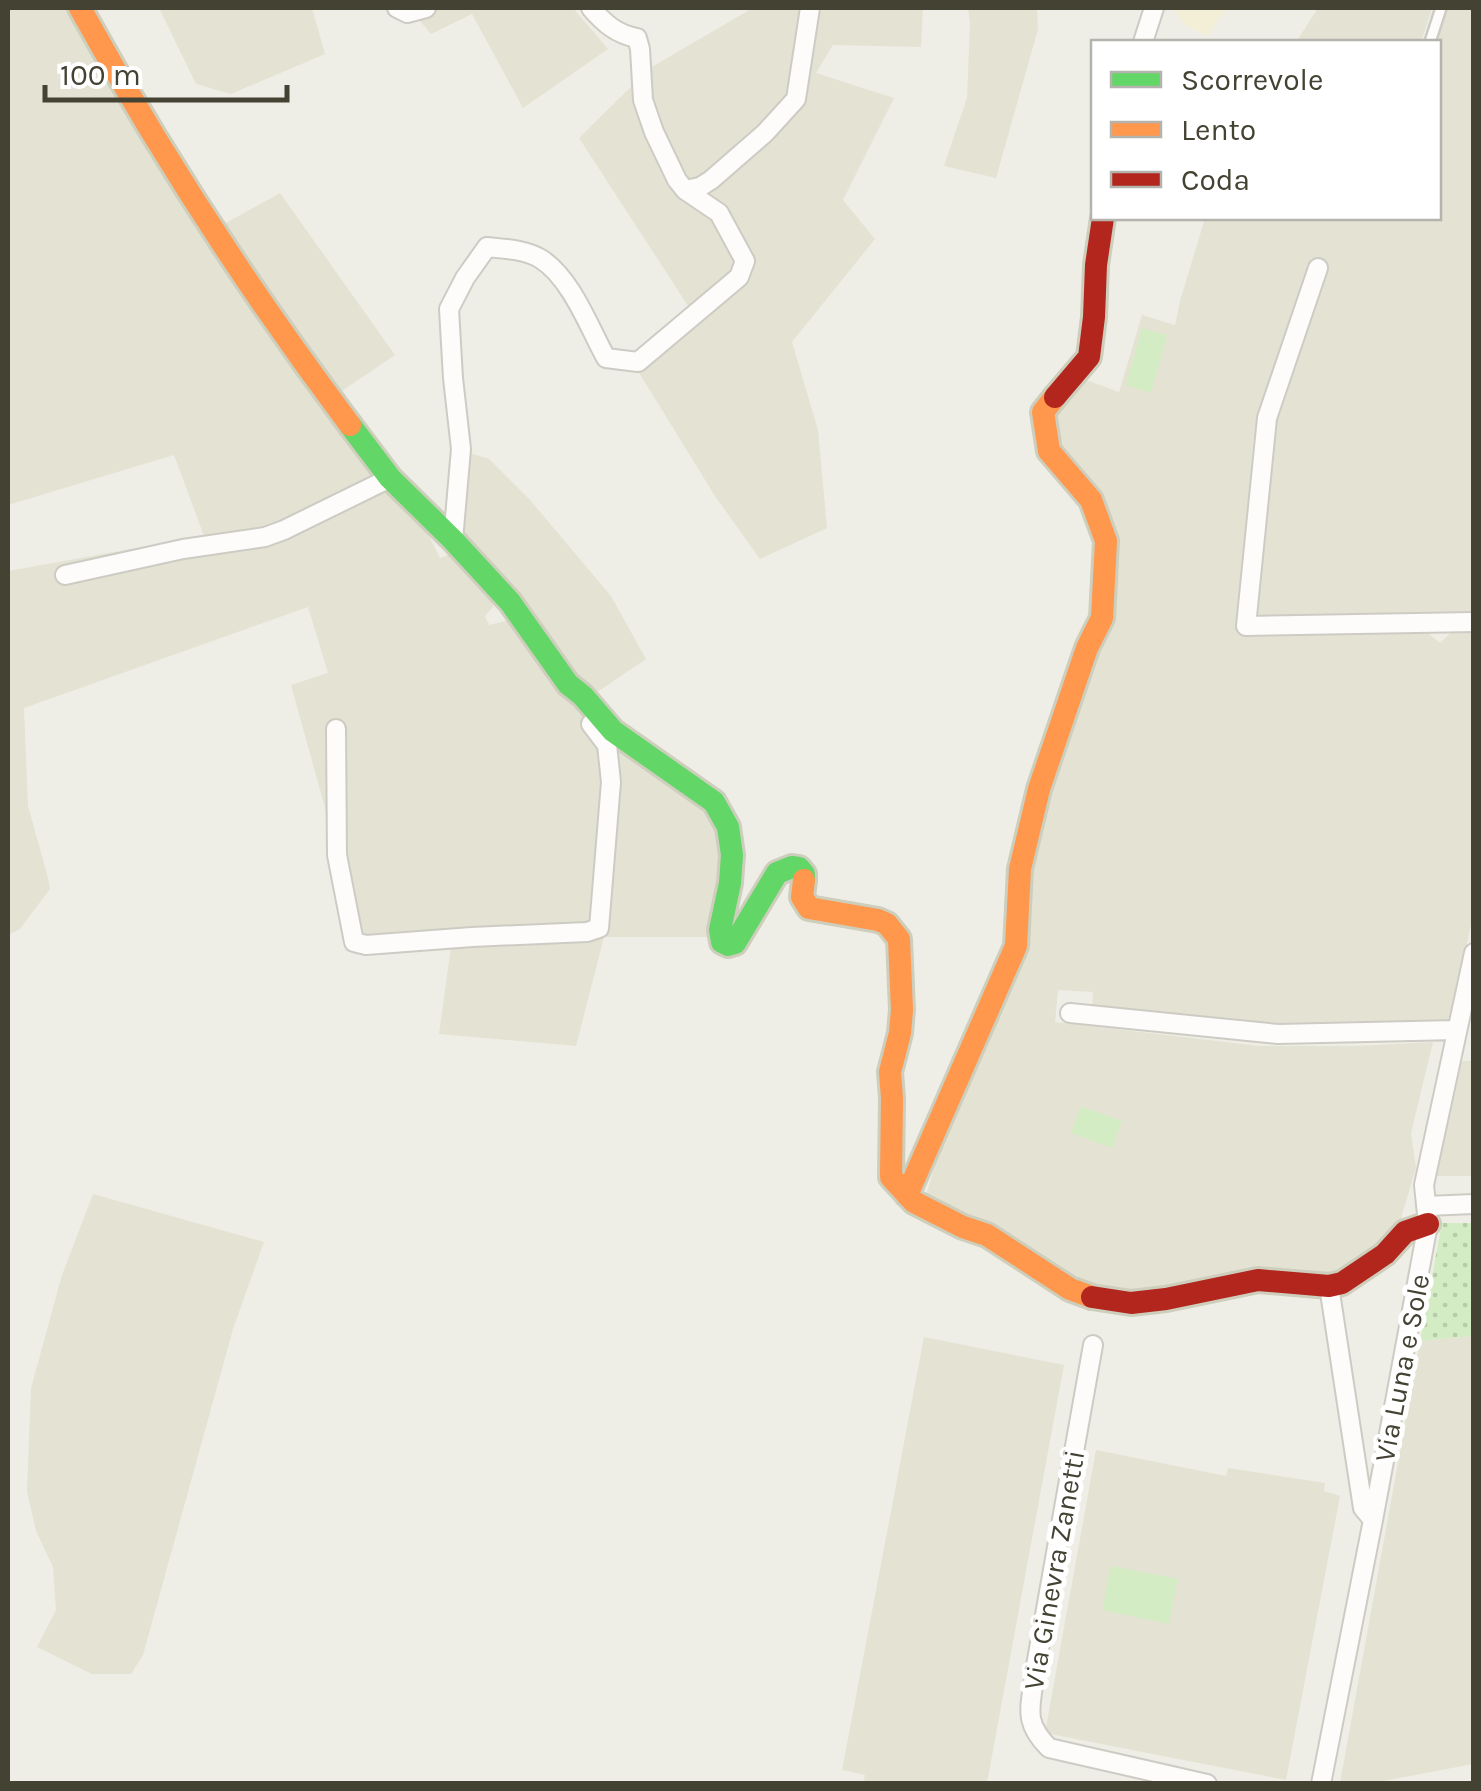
<svg xmlns="http://www.w3.org/2000/svg" width="1481" height="1791" font-family="Karla,sans-serif">
<style>
.residential{fill:#e4e2d3}
.commercial{fill:#f3efd7}
.green{fill:#d4ecc4}
.park{fill:url(#park-dots)}
.lines{fill:none;stroke-linecap:round;stroke-linejoin:round}
.lane-casing{stroke:#cdccc4;stroke-width:14}
.street-casing{stroke:#cdccc4;stroke-width:22}
.fast-casing{stroke:#cecebd;stroke-width:28}
.slow-casing{stroke:#cecebd;stroke-width:28}
.jam-casing{stroke:#cecebd;stroke-width:28}
.lane{stroke:#fdfcfb;stroke-width:9}
.street{stroke:#fdfcfb;stroke-width:18}
.fast{stroke:#63d668;stroke-width:22}
.slow{stroke:#ff974d;stroke-width:22}
.jam{stroke:#b3261e;stroke-width:22}
.labels{text-anchor:middle;dominant-baseline:central;stroke-width:10;stroke-linejoin:round;paint-order:stroke}
.street-label{font-size:28px;fill:#444233;stroke:#fff}
</style>
<defs>
<pattern id="park-dots" width="8" height="8" patternUnits="userSpaceOnUse" patternTransform="scale(2.5)"><rect width="8" height="8" fill="#d4ecc4"/><path d="M2 2h.1M6 6h.1" fill="none" stroke="#b7cca9" stroke-width="1.8" stroke-linecap="round"/></pattern>
</defs>
<rect width="100%" height="100%" fill="#efeee6"/>
<!-- residential -->
<path class="residential" d="M8,8h65l239,375 -1,11 11,17 12,-1 16,38 10,-1 67,85 13,26 13,-5 41,48 -1,6 -8,9 4,9 20,-5 200,190 9,22 3,23 -1,46 -8,36h-108l-28,109 -137,-12 14,-102 -104,5 -24,-129 -34,-123 37,-12 -20,-66 -284,101 4,98 19,68 3,15 -30,40 -12,6v-364l196,-35 -30,-81 -166,50z
M159,8h153l13,46 -94,40 -35,-10z
M409,8h164l35,41 -85,59 -51,-94 -41,20z
M753,8h170l-2,39 -88,-2 -17,28 78,25 -51,102 32,39 -83,103 26,88 9,98 -67,31 -45,-63 -82,-133 59,-51 -113,-174 71,-70z
M968,8h69l1,21 -42,149 -52,-12 23,-68 3,-75z
M1318,8h114l-11,34h-125z
M1448,8h25v603l-209,8 -7,-6 9,-117 2,-78 57,-155 -14,-4 -49,149 -9,35 -14,190 182,-6 19,16 16,-15 17,-2v289l-22,104 -6,2 -162,6 -191,-17 1,-18 -35,-2 -3,32 205,24h96l77,-4 -22,91 5,35 -17,57 -55,50 -125,8 -100,11 -42,-13 -152,-82 16,-55 83,-222 22,-126 66,-256 -59,-92 -4,-33 37,-35 33,12 23,-77 33,10 5,-24 25,-83h233v-176h-1z
M280,193l115,162 -59,40 -112,-171z
M470,453l19,6 41,41 81,96 35,63 -53,36 -132,-157z
M1462,1061h11v115h-37z
M93,1194l171,48 -31,87 -90,326 -12,19h-39l-55,-27 19,-37 -3,-43 -17,-36 -9,-40 4,-103 31,-113z
M1473,1336v428l-100,19h-33l80,-442z
M924,1337l140,28 -77,418h-124l2,-8 -23,-5z
M1096,1450l130,26 2,-8 97,15 -1,8 16,5 -54,284 -241,-47z"/>
<!-- commercial -->
<path class="commercial" d="M1173,8h54l-20,28 -23,-12z"/>
<!-- green -->
<path class="green" d="M1142,328l25,7 -16,58 -25,-8z
M1081,1106l41,15 -10,27 -41,-15z
M1111,1566l67,13 -9,45 -67,-14z"/>
<!-- park -->
<path class="park" d="M1442,1223h31v113l-53,5z"/>
<g class="lines">
<!-- lane casing -->
<g class="lane-casing">
<path id="lane" d="M1430,42l11,-34"/>
</g>
<!-- street casing -->
<g class="street-casing">
<path id="street" d="M397,8l10,5 19,-5
M1143,42l11,-34
M685,190l15,-3 11,-7 54,-47 31,-34 14,-91
M1318,268l-51,150 -21,208 228,-4
M453,540l8,-91 -8,-71 -4,-69 16,-31 22,-31c17,2 38,2 54,12 30,19 48,68 65,99l32,4 101,-85 6,-16 -26,-48 -34,-23 -8,-10 -23,-48 -11,-32 -3,-51 -3,-11c-21,-4 -33,-15 -46,-30
M65,575l118,-26 82,-12 19,-7 106,-52
M336,729l1,126 17,87 12,3 106,-8 115,-5 12,-4 12,-146 -4,-37 -16,-21
M1070,1013l208,21 178,-4
M1426,1206l48,-2
M1329,1286l34,222 10,12
M1093,1345l-58,326c-4,36 -13,50 14,77l158,36
M1321,1784l52,-264 55,-296 -4,-39 50,-232"/>
</g>
<!-- fast casing -->
<g class="fast-casing">
<path id="fast" d="M350,425l40,53 63,62 57,62 58,82 15,12 30,35 101,71 14,25 4,28 -2,28 -10,47 2,12 6,3 7,-2 42,-70 15,-6 7,1 5,6v6"/>
</g>
<!-- slow casing -->
<g class="slow-casing">
<path id="slow" d="M80,8c80,145 171,285 270,417
M804,880l-2,17 7,11 69,12 9,4 12,15 3,71 -2,23 -10,39 2,26 -1,79 23,25 49,25 24,8 83,54 22,8
M907,1195l109,-249 4,-77 19,-80 48,-141 15,-30 4,-77 -15,-41 -42,-49 -6,-39 12,-15"/>
</g>
<!-- jam casing -->
<g class="jam-casing">
<path id="jam" d="M1055,397l34,-40 5,-40 2,-52 7,-47
M1092,1297l39,6 35,-4 92,-19 71,6 13,-3 43,-29 20,-22 23,-8"/>
</g>
<!-- lane -->
<use href="#lane" class="lane"/>
<!-- street -->
<use href="#street" class="street"/>
<!-- fast -->
<use href="#fast" class="fast"/>
<!-- slow -->
<use href="#slow" class="slow"/>
<!-- jam -->
<use href="#jam" class="jam"/>
</g>
<g class="labels">
<!-- street labels -->
<g class="street-label">
<text transform="translate(1402 1368) rotate(-79)">Via Luna e Sole</text>
<text transform="translate(1054 1570) rotate(-80)">Via Ginevra Zanetti</text>
</g>
</g>
<!-- border -->
<rect width="1481" height="1791" fill="none" stroke="#444233" stroke-width="20"/>
<!-- legend -->
<rect x="1091" y="40" width="350" height="180" fill="#ffffff" stroke="#b4b3ad" stroke-width="2.5"/>
<rect x="1111" y="72" width="50" height="15" fill="#63d668" stroke="#b4b3ad" stroke-width="2.5"/>
<text x="1181" y="90" font-size="30" fill="#444233">Scorrevole</text>
<rect x="1111" y="122" width="50" height="15" fill="#ff974d" stroke="#b4b3ad" stroke-width="2.5"/>
<text x="1181" y="140" font-size="30" fill="#444233">Lento</text>
<rect x="1111" y="172" width="50" height="15" fill="#b3261e" stroke="#b4b3ad" stroke-width="2.5"/>
<text x="1181" y="190" font-size="30" fill="#444233">Coda</text>
<!-- scale -->
<path d="M45 85v15h242v-15" fill="none" stroke="#444233" stroke-width="5"/>
<text x="60" y="85" font-size="30" fill="#444233" stroke="#ffffff" stroke-width="8" paint-order="stroke">100 m</text>
</svg>
